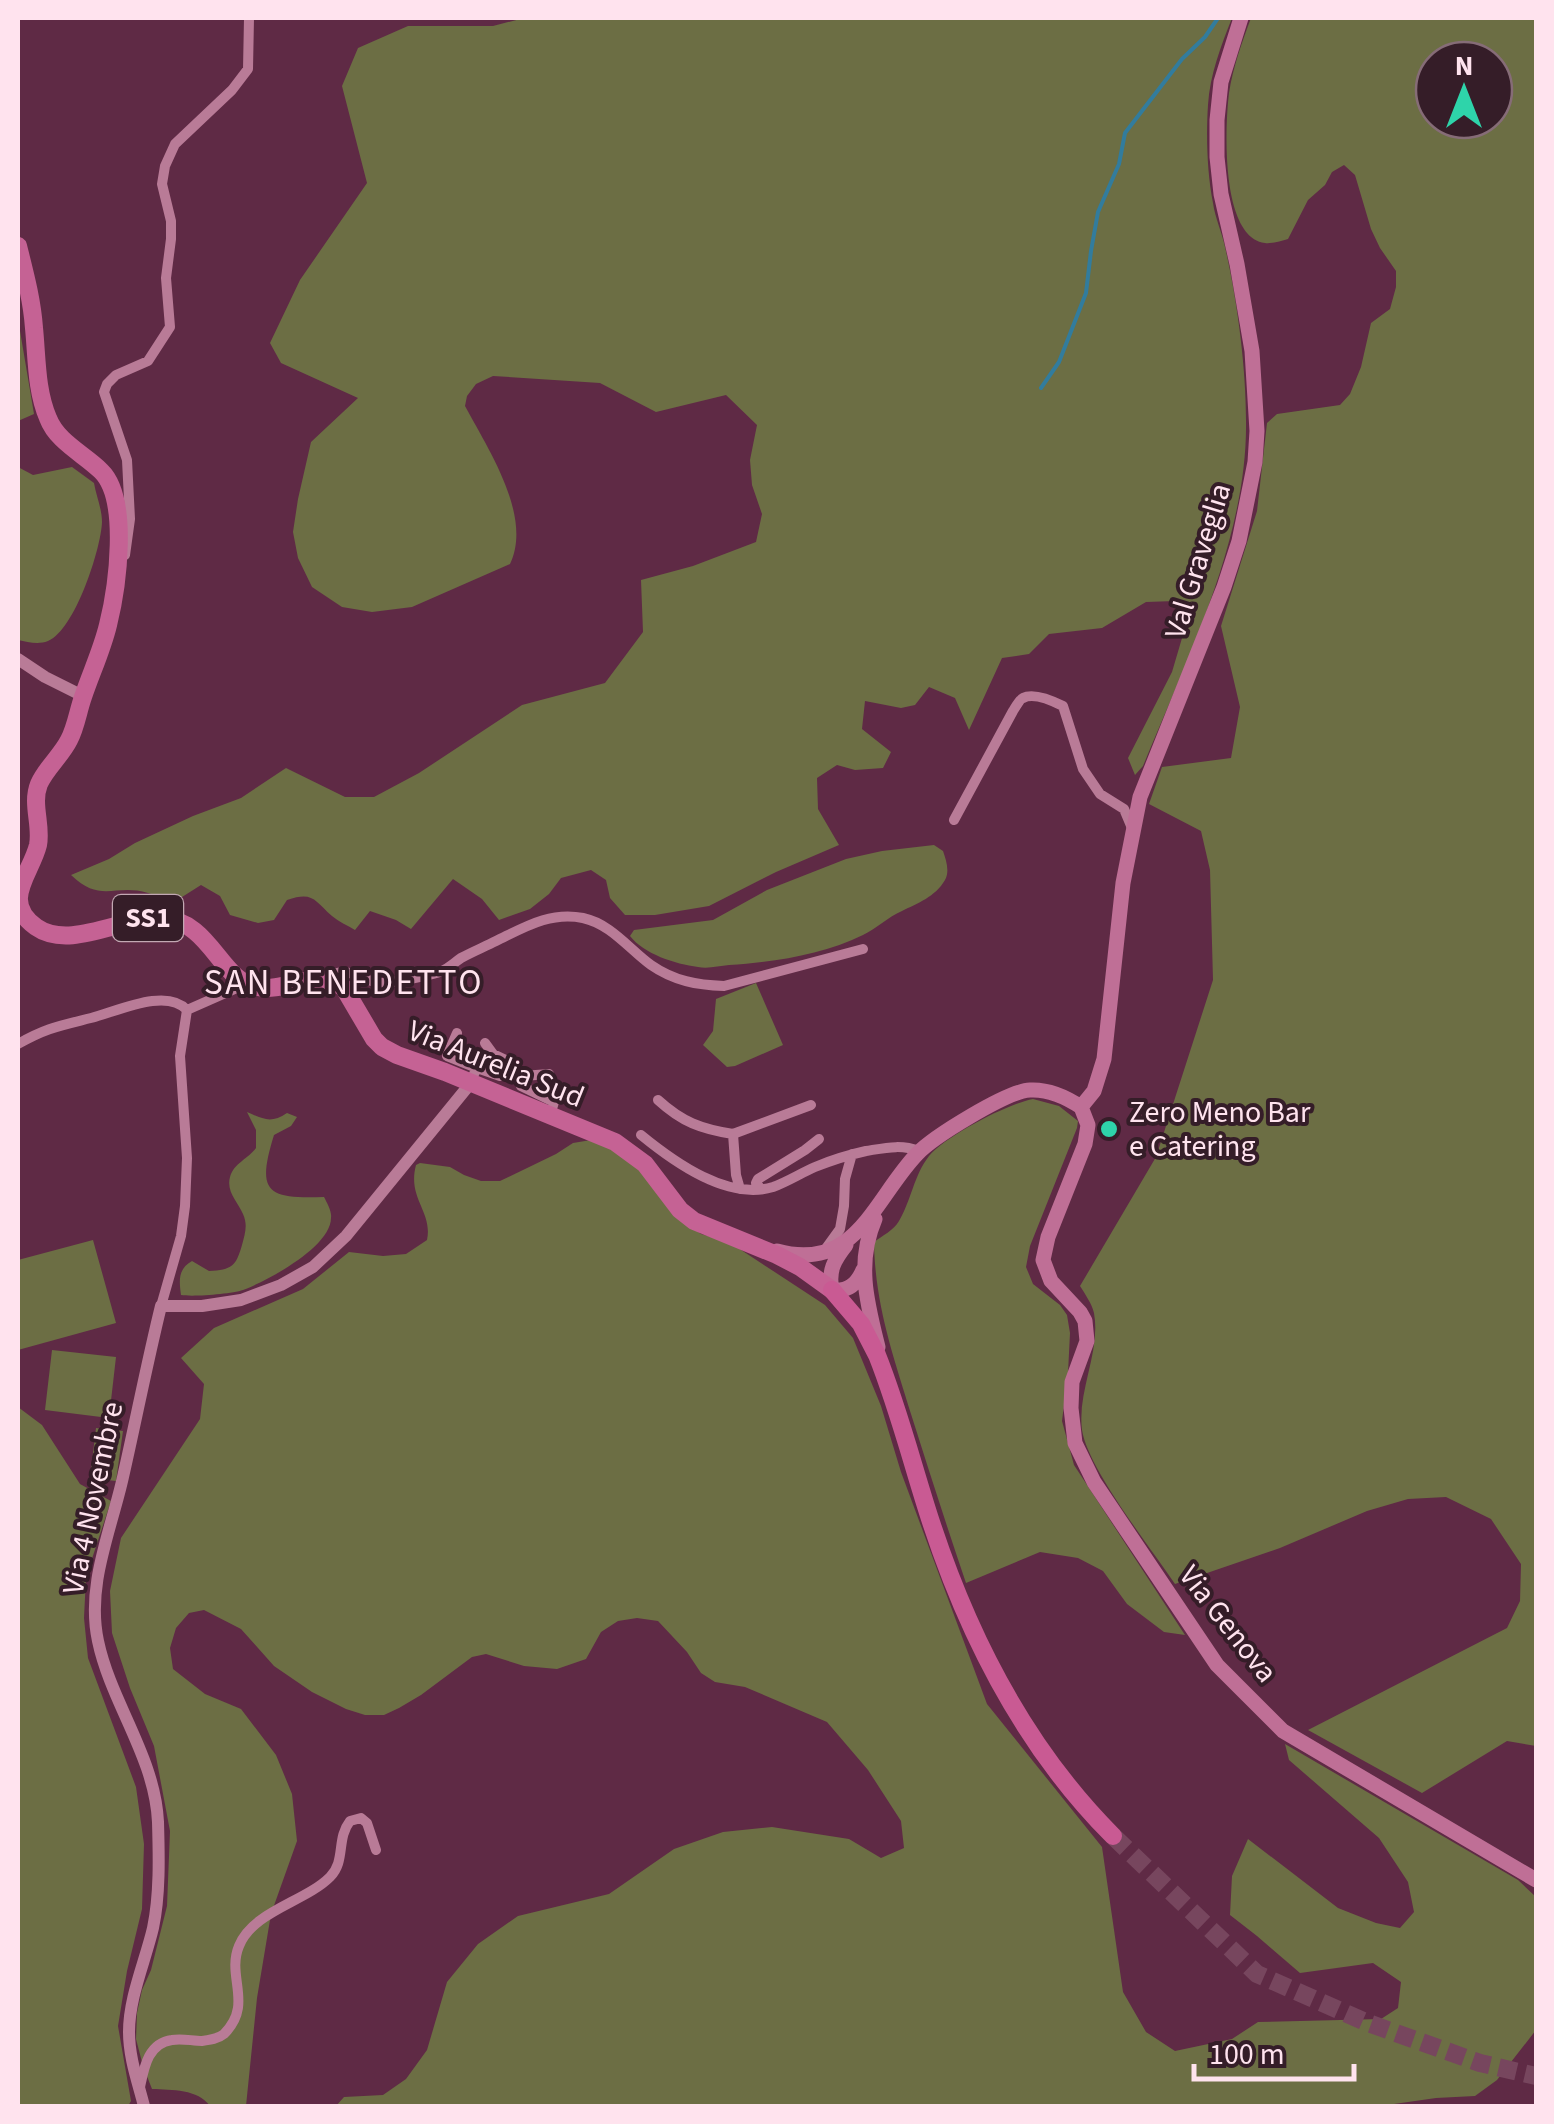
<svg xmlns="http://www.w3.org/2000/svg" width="1554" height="2124" font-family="'Source Sans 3',sans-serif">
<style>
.green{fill:#6c6e44;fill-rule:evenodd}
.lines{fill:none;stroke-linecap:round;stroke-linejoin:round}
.stream{stroke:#327c9d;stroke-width:4}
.trunk-tunnel{stroke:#77465e;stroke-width:18;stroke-dasharray:18 9;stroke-linecap:butt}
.minor{stroke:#b97b97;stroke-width:10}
.tertiary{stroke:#b97b97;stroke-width:12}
.secondary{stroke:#bf6f96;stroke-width:15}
.primary{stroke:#c56294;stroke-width:18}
.trunk{stroke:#c95a93;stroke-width:18}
.poi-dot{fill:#2ed4aa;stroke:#351d28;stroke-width:4}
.labels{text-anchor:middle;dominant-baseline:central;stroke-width:8;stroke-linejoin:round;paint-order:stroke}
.shield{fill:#351d28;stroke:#c2a8b3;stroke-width:2.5}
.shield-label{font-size:28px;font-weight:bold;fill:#ffe3ee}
.street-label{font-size:30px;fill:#ffe3ee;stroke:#351d28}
.poi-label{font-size:30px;fill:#ffe3ee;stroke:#351d28;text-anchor:start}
.quarter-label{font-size:35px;letter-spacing:2.5px;fill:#ffe3ee;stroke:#351d28}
</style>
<rect width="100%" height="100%" fill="#5f2a45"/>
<!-- green -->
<path class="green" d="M524,18h708c-11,28 -22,56 -24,87 -2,31 -1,67 5,98 2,15 9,29 12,44 12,52 21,119 21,173 2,117 -59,239 -103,346l-8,9 -7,-17 44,-86 18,-61 -15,-10 -29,1 -44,26 -53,6 -20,20 -27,4 -33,72 -14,-32 -26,-11 -14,18 -14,3 -36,-7 -3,28 29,23 -8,16 -28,2 -18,-5 -20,13 1,31 21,36 -63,27 -67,34 -54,9h-30l-15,-17 -4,-18 -15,-10 -30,8 -12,16 -19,15 -31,11 -17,-21 -29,-20 -42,50 -15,-9 -26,-9 -15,19c-8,-5 -16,-8 -23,-14 -18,-16 -19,-25 -45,-16l-13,20 -16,3 -28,-8 -10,-19 -19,-11 -30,19c-7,-4 -15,-9 -23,-11 -33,-10 -47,11 -77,-18l38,-16 26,-16 58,-27 48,-18 45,-30 59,29h29l45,-24 103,-68 83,-22 38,-51 -2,-52 52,-14 63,-24 6,-28 -10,-29 -2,-25 7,-35 -31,-30 -70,17 -56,-29 -107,-7 -17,8 -9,12 -2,10c23,43 68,110 45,158l-98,43 -40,5 -30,-5 -30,-20 -14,-29 -5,-26 5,-33 13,-57 47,-44 -77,-35 -11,-20 30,-63 67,-97 -25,-97 16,-38 50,-22h85z
M1251,18h285v1728l-29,-5 -85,52 -114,-63 199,-102 13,-27 1,-37 -30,-45 -45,-22 -38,2 -41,12 -87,37 -105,36c-24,-36 -87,-115 -93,-154 -5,-39 19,-78 12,-117 -2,-9 -9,-19 -14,-27l76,-129 57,-177 -3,-110 -9,-39 -52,-27 13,-37 69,-9 9,-51 -19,-81 36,-115 10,-88 10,-9 63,-9 10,-11 11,-27 10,-44 19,-14 6,-22v-16l-16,-23 -9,-19 -16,-54 -11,-10 -12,7 -7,13 -17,15 -20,39c-7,2 -17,5 -23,4 -45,-6 -40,-118 -36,-150 4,-26 13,-51 22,-75zM1434,60h60v60h-60z
M18,319l16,95 -16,7z
M18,467l15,8 39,-8 22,16c2,12 8,26 8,39 -1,27 -27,108 -54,119 -10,4 -20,1 -30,-1z
M934,845l9,6c3,9 7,20 2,29 -10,17 -27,23 -43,31 -14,6 -25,17 -39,24 -40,20 -90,27 -134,30 -10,1 -21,4 -31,2 -23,-3 -54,-13 -68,-31l4,-6 79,-10 54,-30 79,-31 36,-8z
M756,983l27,62 -48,21 -8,1 -24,-22 10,-14 3,-32z
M1033,1099l26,7 19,15 -1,7 -47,118 -4,21 7,17 27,21 7,10 3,18 -2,40 -6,48 12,44 111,170 -21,-3 -37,-28 -24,-33 -25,-13 -38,-6 -74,31c-19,-56 -37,-112 -55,-169 -18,-59 -36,-109 -37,-172 8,-6 20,-12 25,-21 12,-20 15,-46 30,-65 17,-20 78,-52 104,-57z
M247,1112c16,7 24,12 40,1l10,4 -6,9 -17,9c-18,58 -7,64 50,62 3,6 8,14 7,21 0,29 -64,63 -88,72 -12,4 -50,7 -62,5 -2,-15 -3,-26 11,-34l17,10c23,-1 27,-5 33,-26 3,-11 6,-20 1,-31 -5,-12 -17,-22 -13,-37 4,-14 18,-18 26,-29v-18z
M591,1140l38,17 47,59 25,18 28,8 96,63 28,33 28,68 20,66 86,232 115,143 21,145 23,40 29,19 57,-12 26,-17 123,-3 17,-11 3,-26 -28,-19 -73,10 -43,-37 -27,-21 2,-39 16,-37 90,69 38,15 24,5 14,-16 -6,-30 -29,-44 -90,-78 -4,-16 233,136 18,17v133l-39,50 -22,16 -39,2 -56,8h-1044l8,-9 39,-2 23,-16 21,-29 20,-68 31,-38 40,-28 91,-22 65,-45 49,-17 49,-5 77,12 32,19 23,-10 -3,-27 -33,-51 -41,-48 -82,-35 -30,-5 -14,-9 -14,-21 -29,-31 -21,-3 -19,3 -17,11 -15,27 -29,10 -33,-3 -38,-12 -14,3 -51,38 -22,13 -15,7h-19l-19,-6 -34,-17 -38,-26 -33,-37 -37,-19 -15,3 -13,15 -6,20 3,21 32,25 36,15 35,46 16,39 5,47 -26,73 -14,84 -11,108h-36c-12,-17 -38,-16 -58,-17l-9,-23 -7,-27 1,-26 5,-23 9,-20 16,-64 3,-75 -16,-85 -24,-58 -18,-55 -2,-42 11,-53 79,-119 4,-35 -23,-26 33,-30 89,-39 46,-37 34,4 23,-2 21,-14c6,-29 -20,-41 -11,-75l4,-2 30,4 14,8 17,6h19l56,-27 17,-11z
M93,1240l23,83 -98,27v-90z
M52,1350l64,7 -7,61 -64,-8z
M18,1407l24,18 38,59 31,17 -25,76 -2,41 4,40 48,129 8,57 -2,65 -15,62 -9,55 13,75 -3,5h-110z
M96,1428l27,3 -7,50 -26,-3z"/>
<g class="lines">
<!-- stream -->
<path class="stream" d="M1041,388l18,-26 27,-69 5,-42 7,-39 21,-48 6,-31 57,-74 23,-22 13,-19"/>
<!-- trunk-tunnel -->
<path class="trunk-tunnel" d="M1113,1836l144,138 111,49 112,40 56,13"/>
<!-- minor -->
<path class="minor" d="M125,555l5,-36 -3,-59 -23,-68 3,-8 9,-9 32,-14 22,-34 -4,-49 5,-39v-18l-9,-37 3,-18 10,-22 57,-54 16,-21 1,-51
M954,820l59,-109c2,-3 7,-12 10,-13 11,-6 30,3 40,8l20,63 17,25 24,15 8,19
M324,978c27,-15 35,4 58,5 11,0 50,-8 60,-12 7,-3 13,-9 19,-13 11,-6 23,-11 35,-17 27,-13 54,-30 87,-23 28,6 46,31 68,47 23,16 46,20 73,21l139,-37
M187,1010l59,-26
M457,1033l-10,23 30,12 -3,6
M18,1044c28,-16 41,-18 73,-26 25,-6 75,-31 96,-8
M477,1068l23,8 10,-2 -2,-13 -15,-7 -8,-11
M549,1074l-26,2 -3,6 1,4 33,16 -4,14
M658,1100c24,22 43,29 75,34l3,41 4,14
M733,1134l78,-29
M641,1135c33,27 87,66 132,52 14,-5 28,-14 42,-20 17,-7 33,-12 51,-16 19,-3 35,-7 53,0
M761,1189l-5,-6 2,-4 47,-29 14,-11
M827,1247l13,-18 4,-23 1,-27 7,-25
M161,1306l20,-70 4,-30 2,-48 -7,-102 7,-46
M140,2087c4,-19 8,-44 32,-47 10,-2 20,1 30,1 8,-1 16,-2 22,-7 30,-30 2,-57 15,-88 14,-35 66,-44 91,-69 16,-16 6,-38 20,-56l11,-3 6,5 9,27"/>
<!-- tertiary -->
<path class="tertiary" d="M18,659l27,18 38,19
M144,2106c-6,-24 -15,-48 -15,-74 0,-35 16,-70 24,-104 7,-33 6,-72 5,-106 -3,-65 -47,-119 -60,-181 -12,-56 13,-110 25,-164 13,-57 24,-114 38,-171h41l39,-6 40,-15 32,-18 33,-31 124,-152"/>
<!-- secondary -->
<path class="secondary" d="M1081,1107l13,-16 10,-32 19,-176 17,-86 84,-210 15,-46 16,-79 2,-31 -5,-80 -15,-87 -16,-70 -4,-37v-37l4,-38 20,-64
M875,1219c-19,44 -8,84 3,128
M846,1245c-12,15 -18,26 -14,45 16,2 25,-6 31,-20
M777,1251c79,22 97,-52 140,-97 16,-17 90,-63 113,-64 18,-1 36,7 51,17l7,18 -3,19 -37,93 -5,23 8,21 29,31 5,9 2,20 -15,41 -1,26 4,35 19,39 123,183 66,66 253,149"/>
<!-- primary -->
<path class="primary" d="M18,246c7,28 14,54 16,82 3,30 2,62 14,90 9,24 36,36 53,53 29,28 16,118 7,154 -6,25 -17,48 -25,72 -5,14 -7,30 -14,43 -8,16 -23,28 -30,44 -8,20 3,41 -1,61 -7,29 -38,56 -2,82 34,24 88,-11 126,-9 49,3 58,63 95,69 31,6 57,-21 87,1l30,51 8,8 15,8 48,17 170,70 30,22 35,46 14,11 83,34 23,12 32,23"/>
<!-- trunk -->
<path class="trunk" d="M832,1290l29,34 16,31c22,55 36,112 54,167 38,116 95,227 182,314"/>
</g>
<!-- markers -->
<circle class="poi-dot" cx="1109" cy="1129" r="10"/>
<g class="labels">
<!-- shield labels -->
<rect class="shield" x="113" y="895" width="70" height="46" rx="8"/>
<g class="shield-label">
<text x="148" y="918">SS1</text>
</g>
<!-- street labels -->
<g class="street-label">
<text transform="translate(1198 561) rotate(-73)">Val Graveglia</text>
<text transform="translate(496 1064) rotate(22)">Via Aurelia Sud</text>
<text transform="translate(93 1498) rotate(-78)">Via 4 Novembre</text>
<text transform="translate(1228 1624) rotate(52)">Via Genova</text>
</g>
<!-- poi labels -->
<g class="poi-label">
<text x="1129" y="1112">Zero Meno Bar<tspan x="1129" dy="34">e Catering</tspan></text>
</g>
<!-- quarter labels -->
<g class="quarter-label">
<text x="344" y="983">SAN BENEDETTO</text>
</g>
</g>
<!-- border -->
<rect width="1554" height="2124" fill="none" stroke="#ffe3ee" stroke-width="40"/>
<!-- north arrow -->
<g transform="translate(1464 90)"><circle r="48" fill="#351d28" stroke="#866c77" stroke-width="2.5"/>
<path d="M0-8L18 38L0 25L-18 38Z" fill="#2ed4aa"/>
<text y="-15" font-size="28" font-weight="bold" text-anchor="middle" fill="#ffe3ee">N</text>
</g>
<!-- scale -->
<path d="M1194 2064v15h160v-15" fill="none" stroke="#ffe3ee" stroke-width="5"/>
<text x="1209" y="2064" font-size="30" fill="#ffe3ee" stroke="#351d28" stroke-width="8" paint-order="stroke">100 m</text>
</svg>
